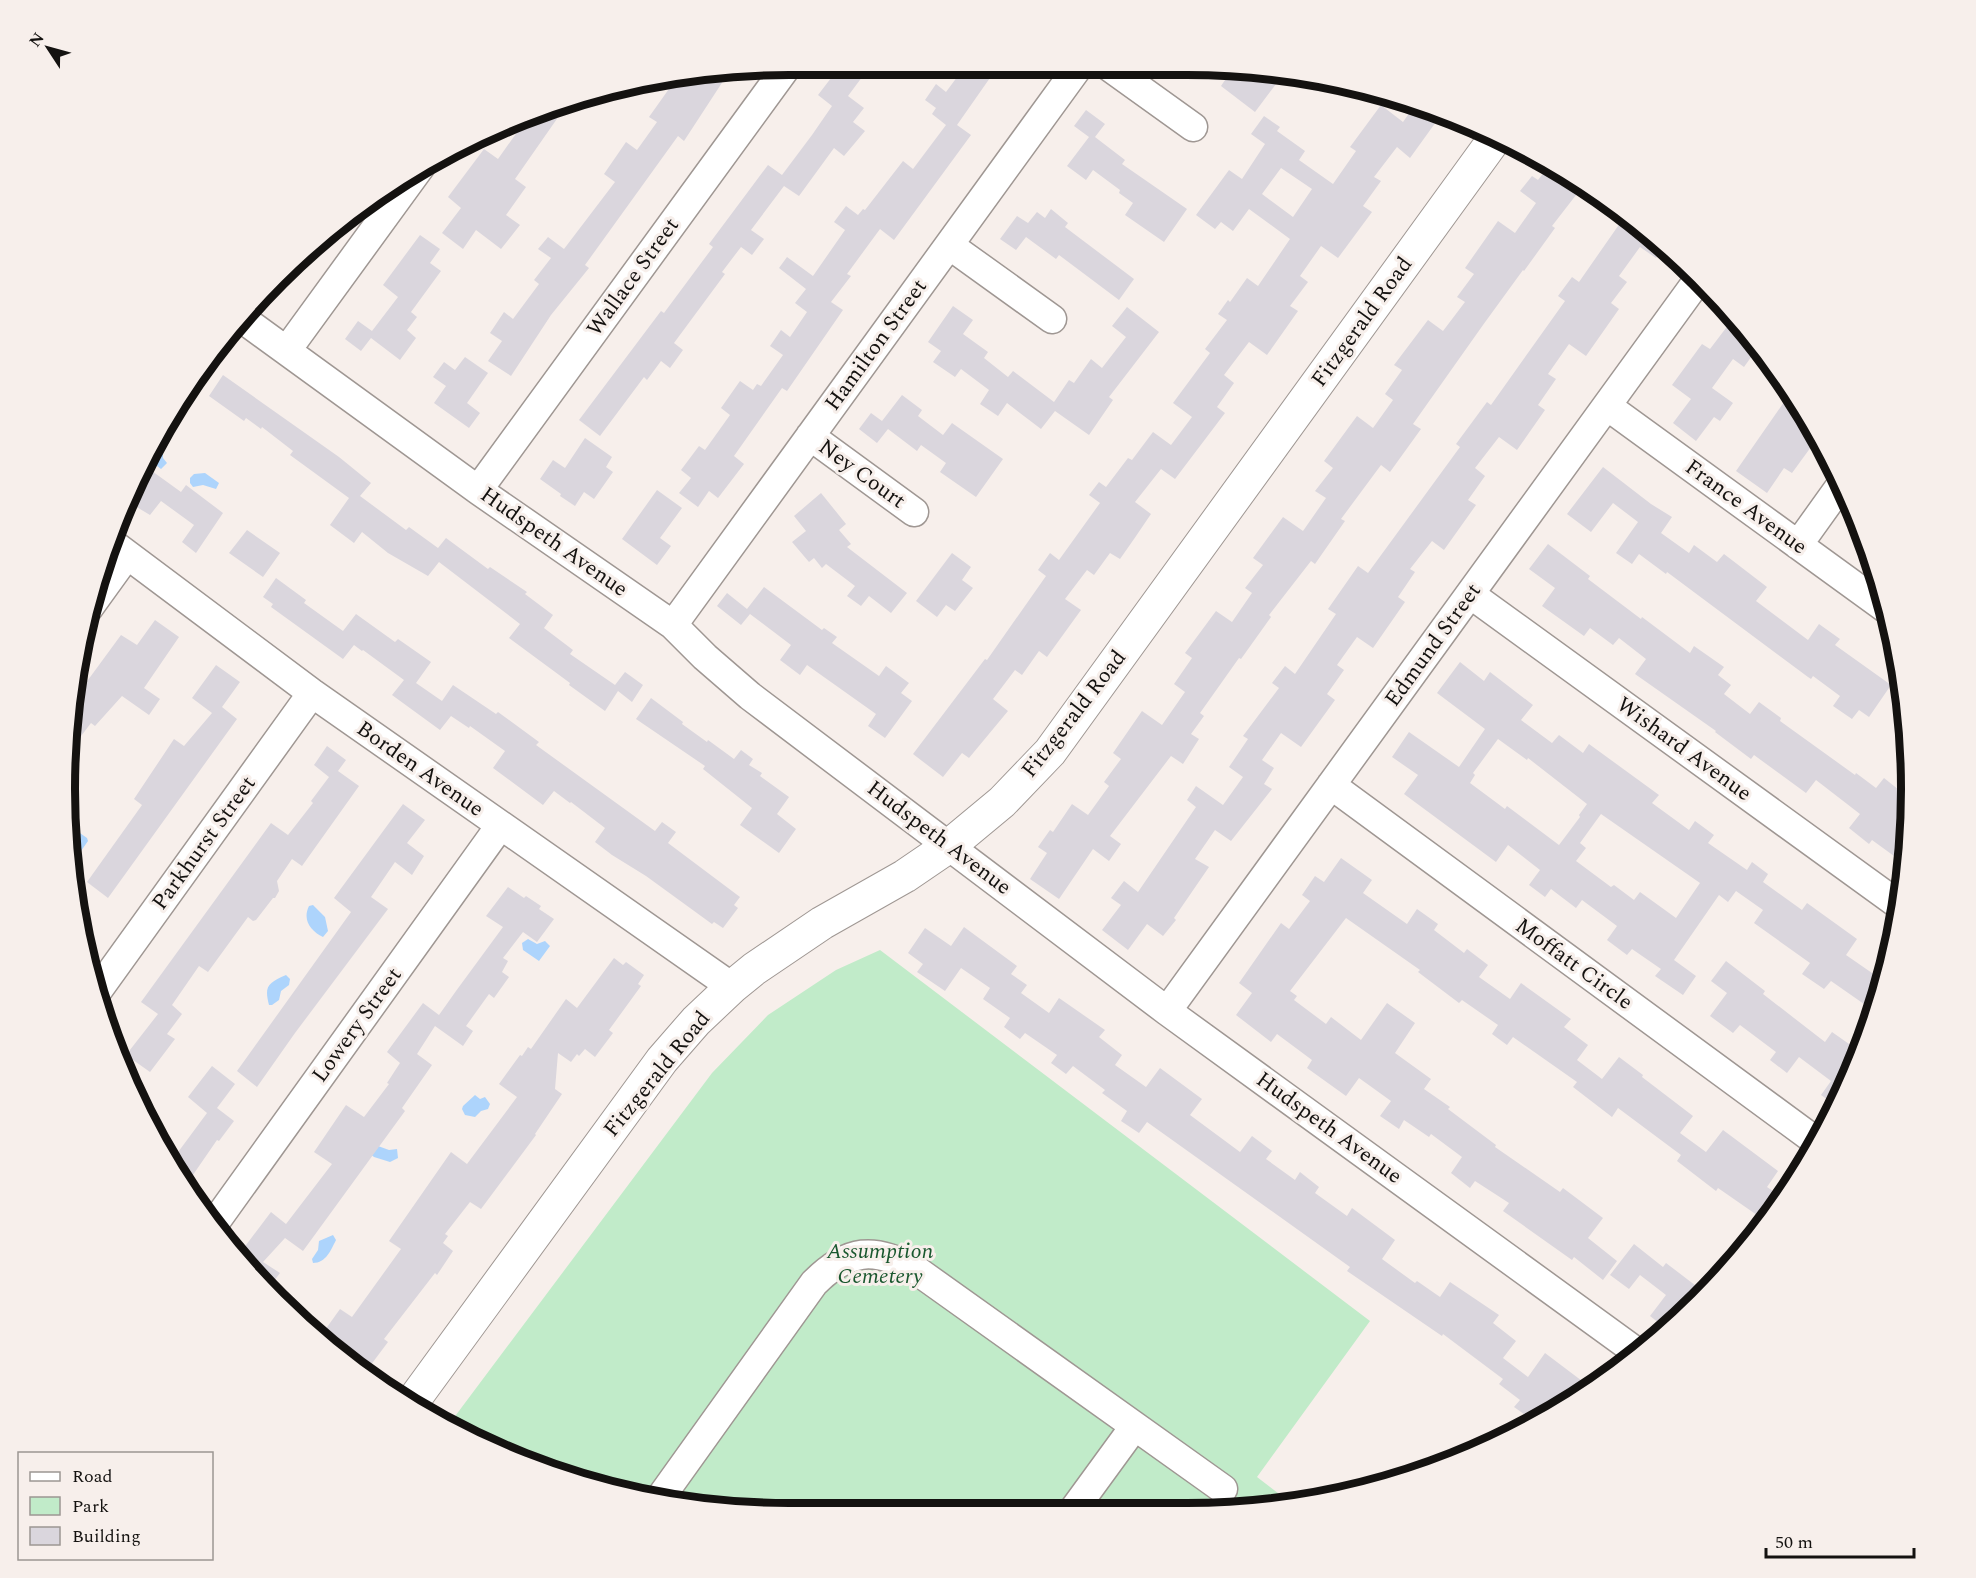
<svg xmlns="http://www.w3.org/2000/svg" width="1976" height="1578" font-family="Spectral,serif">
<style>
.green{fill:#c1ebc9}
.water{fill:#add4fc}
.building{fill:#dad6dd;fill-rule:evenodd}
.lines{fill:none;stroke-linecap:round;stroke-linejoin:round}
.minor-casing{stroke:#9f9793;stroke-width:31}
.major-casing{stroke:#9f9793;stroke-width:35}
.minor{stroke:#fff;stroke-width:28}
.major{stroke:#fff;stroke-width:33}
.labels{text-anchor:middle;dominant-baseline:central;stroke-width:6;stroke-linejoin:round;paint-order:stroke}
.street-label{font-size:22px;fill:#141210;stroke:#f7efeb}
.park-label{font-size:22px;font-style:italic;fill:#19572e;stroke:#f7efeb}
.rim{fill:none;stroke:#141210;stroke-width:8}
</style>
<rect width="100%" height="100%" fill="#f7efeb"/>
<!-- green -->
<path class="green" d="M880,950l490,371 -113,156 34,26 -56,9 -446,1 -141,-13 -137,-42 -61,-35 262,-350 56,-58 68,-45z"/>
<!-- water -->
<path class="water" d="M158,448l5,4v6l4,5 -6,6 -9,-7h-5l5,-13z
M205,473l14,10 -3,6 -13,-4 -10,2 -3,-4v-5l4,-4z
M77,831l10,7 1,3 -14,20 -3,-21z
M313,905l12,12 3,14 -5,6c-12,-6 -21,-17 -14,-31z
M528,939l9,5 8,-3 5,5 -11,15 -16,-11 -1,-7z
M286,975l4,4 -1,6 -8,6 -2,9 -7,5h-3c-5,-19 -1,-22 17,-30z
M475,1095l5,4 5,-2 5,7 -2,5 -7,2 -6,6 -10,-2 -3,-6 1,-3z
M378,1146l11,4 8,-1 1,9 -8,4 -16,-5 -5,-4z
M333,1235l3,5c-5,10 -10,23 -23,23l-1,-4 6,-9 1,-9z"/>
<!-- building -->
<path class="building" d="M841,65h30l-23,31 16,12 -11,14 12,9 -21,25 -10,-8 -35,48 -15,-10 -33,44 13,9 -12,16 -11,-8 -19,25 3,2 -51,69 9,7 -13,18 -9,-7 -14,19 -3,-3 -44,59 -21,-16 82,-109 3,2 49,-66 -4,-3 59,-79 14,10 30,-40 20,-29 -14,-11z
M966,65h33l-42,60 14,10 -77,105 -14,-11 -33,45 4,2 -20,26 12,8 -56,81 -5,-3 -48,68 10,8 -26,34 -9,-7 -11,16 -19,-14 12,-15 -10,-8 18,-24 6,4 25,-35 -9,-7 19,-27 13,9 4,-6 4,2 22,-31 -13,-9 11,-16 9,7 17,-25 -12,-9 11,-14 -27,-21 8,-11 26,19 32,-46 -11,-8 12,-16 12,9 5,-6 2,1 38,-49 10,8 33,-44 -14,-11 4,-6 -11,-8 11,-16 10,8z
M1206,66h28l48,10 -27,36 -34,-26 4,-6z
M729,72l-45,69 -6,-5 -93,129 4,3 -38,47 -40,61 -23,-15 14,-20 -12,-8 14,-21 9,7 26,-35 -5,-4 17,-22 -13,-9 10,-12 16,12 51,-67 -11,-8 22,-32 11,8 20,-28 -8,-5 27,-38z
M1417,102l13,6 11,7 -31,43 -13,-11 -23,30 7,4 -18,25 9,6 -34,46 -17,-12 -21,30 8,6 -18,24 8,5 -31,44 -18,-13 -25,33 10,8 -17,24 8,6 -50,66 -14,-10 -26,33 16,12 -17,25 -14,20 -10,-6 -16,22 -7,-5 -22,29 16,11 -34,47 -8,-6 -17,24 -7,-5 -22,29 15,12 -39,47 -7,-5 -19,24 -30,-23 72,-95 2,1 59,-84 -8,-6 12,-17 9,7 41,-57 -11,-8 10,-13 7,5 22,-29 4,2 21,-28 18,13 21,-28 -19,-14 37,-50 -5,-4 22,-29 -9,-6 10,-14 2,2 17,-24 11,8 32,-47 -41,-30 -16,22 -12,-9 -6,7 -19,-14 33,-45 13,9 23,-35 -14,-10 13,-18 16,11 -3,4 28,20 -6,9 34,24 23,-33 -6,-4 31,-42 22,17zM1281,168l31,21 -19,28 -31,-23z
M568,103l-53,76 11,8 -20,28 14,10 -19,24 -25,-19 -13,19 -21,-16 19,-25 -13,-11 36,-48 14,10 27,-38z
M1086,110l19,14 -10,13 30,23 -3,4 65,45 -23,33 -39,-27 8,-12 -14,-10 1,-3 -27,-20 -7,10 -19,-14 22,-29 -15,-11z
M1551,163l32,23 -31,40 3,2 -31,43 -1,-1 -40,55 -70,99 8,5 -31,43 -9,-7 -40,54 4,2 -30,43 -4,-3 -42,54 2,2 -30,42 -2,-1 -39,55 4,3 -13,18 8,5 -16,25 -12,-8 -61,80 11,8 -12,17 -16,-12 -34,50 -29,-20 17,-26 -9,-6 12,-17 3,2 19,-28 16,11 21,-29 -5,-4 17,-23 -8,-6 29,-42 20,14 23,-33 -11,-8 18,-26 -7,-5 31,-42 16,11 20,-29 -7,-5 18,-23 -10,-7 30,-41 20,14 23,-33 -11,-7 18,-23 -9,-7 33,-45 16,12 20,-28 -8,-6 17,-24 -8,-5 34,-45 15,11 22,-29 -8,-5 17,-23 -9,-6 33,-47 17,12 21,-30 -16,-12 12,-15 6,4z
M1051,209l17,14 -3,4 69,52 -15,21 -60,-45 -3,4 -30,-22 -10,13 -16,-11 17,-23 11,7 9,-11 8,6z
M1625,216l40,29 -9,13 -16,-11 -21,29 8,6 -16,21 8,6 -33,47 -17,-12 -21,30 8,5 -18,26 7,5 -28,40 -18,-13 -24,31 10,8 -17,24 8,5 -32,45 -12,-9 -22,28 5,3 -17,25 7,5 -32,46 -16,-11 -20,28 7,5 -17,24 8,6 -34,47 -20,-14 -19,27 12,8 -10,16 8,5 -41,52 -16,-11 -20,29 14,8 -35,51 2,2 -13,16 -16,-12 -19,26 -26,-20 19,-25 -10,-7 13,-17 14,11 58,-85 -9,-7 9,-14 27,19 20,-28 -14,-10 19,-28 -5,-3 36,-48 -7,-5 13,-17 10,8 41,-60 -8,-5 30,-43 10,7 92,-126 -4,-3 31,-42 4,3 74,-104 -7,-5 14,-19 7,5z
M420,235l20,14 -10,14 11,8 -30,41 6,5 -10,13 9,8 -16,22 -29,-22 -10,13 -16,-12 13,-18 14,10 26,-34 -15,-12z
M953,306l20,14 -10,14 25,18 -4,6 24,19 5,-6 41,31 15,-22 5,3 17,-24 11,9 24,-31 -14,-11 15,-19 32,25 -50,65 4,3 -24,35 -34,-24 -14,18 -34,-26 -9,13 -18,-12 9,-14 -28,-21 -6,8 -22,-15 8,-11 -13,-9z
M1729,324l30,22 -15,21 -11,-8 -21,29 21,15 -13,18 -6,-4 -18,24 -23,-18 18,-24 -19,-14 30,-41 8,5z
M465,357l23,16 -21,30 13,10 -11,15 -35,-25 12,-17 -13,-9 11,-15 11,8z
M223,375l116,82 32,26 -11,13 46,34 3,-3 29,21 8,-10 42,31 2,-2 37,25 -2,2 28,21 -9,13 29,22 -3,4 45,31 10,-13 18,13 -11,17 -14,-11 -13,20 -36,-26 1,-2 -61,-45 11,-14 -81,-62 -11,14 -40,-23 -26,-21 -8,11 -24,-18 19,-27 -59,-43 3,-4 -31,-24 -1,2 -15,-11 -2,3 -35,-25z
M1791,392l28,44 -27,37 -8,-5 -17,25 -31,-22z
M902,395l20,15 -4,6 25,19 9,-12 51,36 -27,38 -36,-25 6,-9 -25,-18 -4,6 -29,-22 -11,14 -18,-14 12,-16 11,8z
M585,438l27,19 -6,10 7,5 -19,27 -10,-7 -9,14 -15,-10 1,-2 -21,-15 13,-19 12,8z
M145,466l36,26 5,-7 37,28 -27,40 -14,-11 12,-17 -33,-24 -11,14 -20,-12z
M1603,467l48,37 21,13 -11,16 28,20 5,-8 23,17 7,-8 43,33 -11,14 52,39 11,-16 21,15 -5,6 56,40 -22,32 -10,-7 -7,9 -19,-13 7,-10 -27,-20 -2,3 -3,-2 -141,-105 -1,2 -27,-20 -7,10 -16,-11 22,-31 -25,-19 -22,29 -24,-18z
M657,490l25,18 -22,30 11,8 -14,19 -35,-26z
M821,493l25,31 -7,6 12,14 -4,3 60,46 -16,20 -22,-17 -8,10 -14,-10 8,-10 -29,-22 -4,4 -8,-10 -5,4 -17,-20 14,-11 -12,-15z
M247,530l33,23 -17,24 -34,-24z
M1548,544l42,32 -2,3 53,40 1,-2 48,36 4,-7 30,21 -6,8 13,10 -7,9 26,20 9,-12 22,16 -1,3 75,54 1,-2 20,15 8,-10 25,20 1,39 -5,27 -33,-24 -3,4 -20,-16 11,-14 -44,-34 -10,13 -52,-38 -3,4 -36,-27 1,-1 -81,-57 11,-15 -27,-21 -6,7 -23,-17 -6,8 -42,-30 13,-18 -26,-19z
M952,553l19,14 -9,13 11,8 -18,23 -9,-6 -9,12 -21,-16z
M276,578l30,22 -2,3 39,28 13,-17 39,28 3,-3 33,23 -15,21 26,18 11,-16 43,29 2,-2 41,30 -3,3 119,86 7,-9 14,10 -8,11 72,54 -6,8 4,3 -15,20 -9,-6 -2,2 -66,-48 -34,-21 -17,-13 10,-14 -34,-26 -1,1 -16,-12 -11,14 -50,-37 12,-17 -35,-25 -1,2 -18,-12 -11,14 -48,-35 12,-15 -41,-30 -1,1 -8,-6 -11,14 -72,-52 2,-3 -10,-7z
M764,587l58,43 2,-2 13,9 -5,6 47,33 7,-10 23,17 -8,10 11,8 -27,37 -17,-12 8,-12 -69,-49 -7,10 -20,-15 11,-15 -41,-31 -9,11 -24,-19 10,-13 20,16z
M155,620l24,17 -35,51 16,11 -11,16 -27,-19 -27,30 -4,-3 -22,29 8,-57 44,-60 16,10z
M1460,662l24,19 6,-9 43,33 -12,15 31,23 7,-8 24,18 6,-9 70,51 -7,8 37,27 6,-9 19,14 -6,8 39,27 5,-8 16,12 -5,8 39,28 5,-7 50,36 -11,16 39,27 -11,29 -43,-30 -7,8 -22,-15 8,-11 -56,-40 9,-13 -27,-19 -8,11 -9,-7 -45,65 22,16 -13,19 -28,-19 6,-7 -29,-20 -5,6 -20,-15 10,-14 -35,-26 -6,8 -25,-19 -6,8 -16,-12 11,-15 -32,-25 -12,17 -92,-68 14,-19 -26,-18 17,-25 50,35 26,-38 -48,-36zM1498,739l29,21 1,-2 59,46 -8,11 1,2 -21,28 -52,-39 -2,3 -35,-26 5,-8 -2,-2zM1601,814l99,69 -24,35 -36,-26 -6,8 -20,-15 -3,2 -35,-26 10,-13 -6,-5z
M216,665l24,17 -18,25 15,12 -129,179 -21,-16 55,-77 -8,-6 40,-60 10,7 28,-33 -20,-15z
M651,698l32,24 -1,2 25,18 1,-2 26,19 7,-9 12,9 -4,6 13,8 -2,3 29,21 -12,17 19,15 -17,24 -39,-28 12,-17 -49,-39 2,-3 -69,-47z
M327,746l19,14 -8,11 21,15 -57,80 -10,-7 -15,22 2,10 -4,7h-2l-17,22 -3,1 -5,-4 -40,55 -9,-6 -27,39 10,9 -15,20 8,5 -25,33 -24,-17 32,-41 -17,-12 130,-179 17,12 25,-32 -2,-2 18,-24 -15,-12z
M403,804l22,16 -18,23 17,13 -12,19 -17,-13 -24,35 17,12 -93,124 -38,54 -20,-16 114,-159 -17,-14z
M1341,858l31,22 -9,13 44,31 10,-15 21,15 -4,6 30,23 3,-4 21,16 -9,12 31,22 11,-16 50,36 -7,8 24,18 -11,15 25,19 17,-22 24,18 -1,2 51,39 -13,17 26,19 17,-22 55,41 -11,16 15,10 -15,25 -49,-34 -2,3 -39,-30 4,-6 -63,-47 -6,9 -39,-30 4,-5 -64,-45 -6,8 -15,-11 6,-9 -36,-25 -3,3 -41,-31 2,-2 -74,-52 -56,73 7,5 -3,4 32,24 5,-7 30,23 26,-37 28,20 -20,30 36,26 -7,10 26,18 -2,2 48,36 -1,2 65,45 3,-4 40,30 -15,20 29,23 -14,19 -29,-23 -2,3 -69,-49 6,-8 -34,-22 -5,7 -19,-15 11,-16 -31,-23 -2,3 -25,-17 -5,9 -19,-13 11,-15 -32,-23 -13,18 -39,-28 5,-8 -35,-26 -6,8 -35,-27 16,-22 -13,-10 42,-60 8,6 21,-28 -8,-6 13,-19 9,6z
M508,887l16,11 2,-2 15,10 -2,3 15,10 -17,23 -14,-10 -20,26 5,3 -6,11 7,5 -15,21 -5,-4 -23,32 7,5 -10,15 -28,-20 -18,28 15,11 -30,43 3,3 -102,140 -18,-13 -22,24 17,11 -12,16 -24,-23 -7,-9 34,-45 15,12 46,-60 -18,-12 32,-47 18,12 25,-33 -2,-1 13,-20 -13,-11 36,-49 16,12 17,-24 47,-64 -17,-11z
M964,927l53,39 -6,8 16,11 -6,8 28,20 10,-15 46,32 -6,7 23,18 -7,10 31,22 14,-19 42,31 -12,16 50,37 12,-16 20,15 -6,8 29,21 5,-8 19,15 -4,6 32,23 5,-8 43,32 -13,19 33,24 2,-2 23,16 10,-15 49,33 -6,8 23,18 -13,17 25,19 17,-24 45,34 -41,30 -14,5 -21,-15 6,-7 -21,-16 4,-5 -60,-45 -1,2 -95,-65 3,-4 -203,-145 -8,11 -18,-12 6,-10 -25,-18 3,-3 -32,-24 -7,8 -15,-11 6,-8 -32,-22 -5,6 -16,-12 6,-9 -27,-19 7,-11 -29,-20 -16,23 -28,-19 6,-8 -15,-11 17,-25 26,18z
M614,958l9,7 3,-3 18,13 -6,9 3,2 -32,44 4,3 -18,24 -10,-8 -6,7 -2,-2 -6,8 -13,-9 -3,36 7,5 -27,40 1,1 -55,74 -11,-7 -25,32 3,2 -5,7 10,8 -16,24 -2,-2 -51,66 4,3 -18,24 -10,-8 -7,9 -5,-3 -28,-27 20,-28 12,8 49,-68 -12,-8 62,-89 16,12 50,-67 -18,-13 21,-29 2,1 6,-9 3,2 35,-50 11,9z
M1726,961l39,30 -2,3 62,48 7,-10 27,19 -21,56 -17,-12 10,-14 -32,-24 -12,16 -17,-13 6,-8 -36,-27 -7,8 -23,-17 17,-23 -16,-12z
M212,1066l23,18 -18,24 17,13 -15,20 -2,-1 -31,45 -16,-22 37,-50 -19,-16z
M1634,1244l29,23 3,-4 38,29 -36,38 -18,-14 16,-21 -26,-20 -11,14 -19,-14z"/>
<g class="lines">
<!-- minor casing -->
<g class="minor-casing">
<path id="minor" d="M1108,66l85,61
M949,245l103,74
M244,320l234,170 195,135 32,32 45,39 417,315 471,342
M287,350l134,-184
M1607,406l278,202
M810,436l104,76
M478,490l310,-425
M113,544l199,149 420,294
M1798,545l43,-60
M1470,594l429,311
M88,609l39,-54
M673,625l406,-559
M1331,785l486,357
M96,993l216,-300
M1167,1011l531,-731
M214,1224l286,-398
M658,1501l156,-218c34,-34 60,-37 102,-13l307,219
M1072,1512l62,-85"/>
</g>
<!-- major casing -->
<g class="major-casing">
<path id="major" d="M413,1401l249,-341 34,-39 36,-34 22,-18 68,-46 83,-47 44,-30 53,-44 48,-50 446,-615"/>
</g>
<!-- minor -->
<use href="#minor" class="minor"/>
<!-- major -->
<use href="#major" class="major"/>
</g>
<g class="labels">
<!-- street labels -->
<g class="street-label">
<text transform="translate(633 277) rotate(-54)">Wallace Street</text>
<text transform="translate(1362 322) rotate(-54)">Fitzgerald Road</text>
<text transform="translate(876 345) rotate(-54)">Hamilton Street</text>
<text transform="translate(862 474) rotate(36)">Ney Court</text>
<text transform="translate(1746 507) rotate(36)">France Avenue</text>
<text transform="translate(554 542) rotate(35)">Hudspeth Avenue</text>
<text transform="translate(1433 645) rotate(-54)">Edmund Street</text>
<text transform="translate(1074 714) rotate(-52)">Fitzgerald Road</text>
<text transform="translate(1684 749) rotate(36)">Wishard Avenue</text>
<text transform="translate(420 769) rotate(35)">Borden Avenue</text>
<text transform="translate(939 838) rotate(37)">Hudspeth Avenue</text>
<text transform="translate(204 843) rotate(-54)">Parkhurst Street</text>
<text transform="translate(1574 964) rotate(36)">Moffatt Circle</text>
<text transform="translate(357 1025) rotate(-54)">Lowery Street</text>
<text transform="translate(657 1074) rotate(-51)">Fitzgerald Road</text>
<text transform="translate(1329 1128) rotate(36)">Hudspeth Avenue</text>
</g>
<!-- park labels -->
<g class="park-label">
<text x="880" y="1251">Assumption<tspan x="880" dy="25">Cemetery</tspan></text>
</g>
</g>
<!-- crop -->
<path d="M0 0H1976V1578H0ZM789 75H1187A714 714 0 0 1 1901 789V789A714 714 0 0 1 1187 1503H789A714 714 0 0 1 75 789V789A714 714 0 0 1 789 75Z" fill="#f7efeb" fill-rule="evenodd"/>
<path class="rim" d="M789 75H1187A714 714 0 0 1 1901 789V789A714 714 0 0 1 1187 1503H789A714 714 0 0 1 75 789V789A714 714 0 0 1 789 75Z"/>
<!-- legend -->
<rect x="18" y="1452" width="195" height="108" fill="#f7efeb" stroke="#9c9793" stroke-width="1.5"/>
<rect x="30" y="1472" width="30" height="9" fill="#ffffff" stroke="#9c9793" stroke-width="1.5"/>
<text x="72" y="1482" font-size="18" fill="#141210">Road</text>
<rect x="30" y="1497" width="30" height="18" fill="#c1ebc9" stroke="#9c9793" stroke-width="1.5"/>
<text x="72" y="1512" font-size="18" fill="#141210">Park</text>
<rect x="30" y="1527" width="30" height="18" fill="#dad6dd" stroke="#9c9793" stroke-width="1.5"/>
<text x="72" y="1542" font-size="18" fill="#141210">Building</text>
<!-- north arrow -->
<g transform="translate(48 48) rotate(306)" stroke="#f7efeb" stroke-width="4.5" paint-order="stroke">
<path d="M0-4.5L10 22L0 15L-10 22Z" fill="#141210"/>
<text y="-9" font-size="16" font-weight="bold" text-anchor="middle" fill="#141210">N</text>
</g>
<!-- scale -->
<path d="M1766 1548v9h148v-9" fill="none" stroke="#141210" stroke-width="3"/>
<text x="1775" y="1548" font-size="18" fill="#141210" stroke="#f7efeb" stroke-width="4.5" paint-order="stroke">50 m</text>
</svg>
